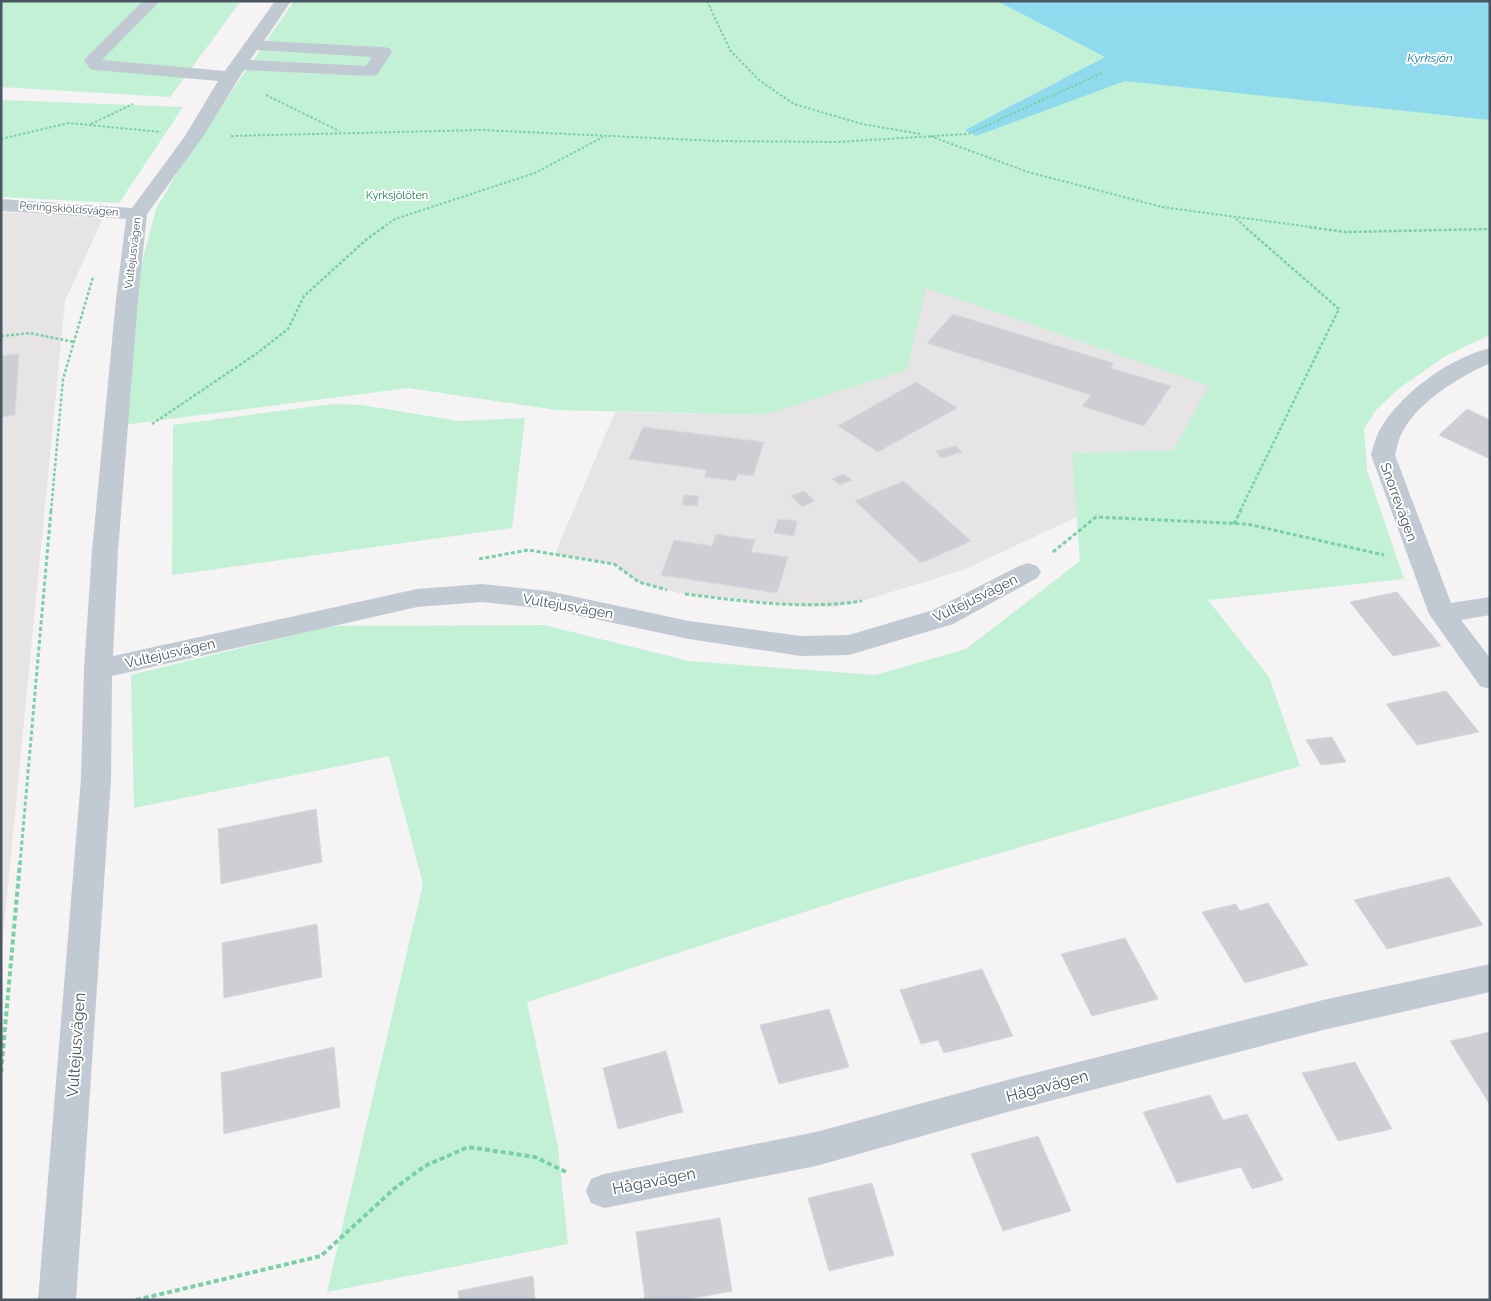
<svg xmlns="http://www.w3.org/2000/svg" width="1491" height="1301" font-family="Raleway,sans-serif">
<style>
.education{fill:#e6e4e5}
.green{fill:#c3f1d5}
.water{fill:#90daee}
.building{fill:#cdcfd5;stroke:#d7d9de}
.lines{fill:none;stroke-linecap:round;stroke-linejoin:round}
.path-far3{stroke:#7ad0a6;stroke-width:2;stroke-dasharray:2.5 2;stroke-linecap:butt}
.path-far2{stroke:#7ad0a6;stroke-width:2.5;stroke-dasharray:3 2;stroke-linecap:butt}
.path-far1{stroke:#7ad0a6;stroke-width:3;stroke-dasharray:4 2.5;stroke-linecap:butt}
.path{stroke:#7ad0a6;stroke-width:4;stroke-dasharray:5 3;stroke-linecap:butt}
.minor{fill:#c1cad2;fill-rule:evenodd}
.labels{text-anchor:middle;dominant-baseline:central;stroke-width:4;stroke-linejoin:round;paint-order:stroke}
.far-park-label{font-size:11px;fill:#17864f;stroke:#fff}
.far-street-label{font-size:11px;fill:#4a5661;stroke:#fff}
.far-water-label{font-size:12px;font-style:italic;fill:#0c7c9b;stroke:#fff}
.street-label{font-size:14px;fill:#4a5661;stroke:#fff}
.near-street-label{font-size:16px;fill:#4a5661;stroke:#fff}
</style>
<rect width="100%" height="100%" fill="#f5f3f3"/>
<!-- education -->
<path class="education" d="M1,212l102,6 -38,83 -64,656z
M926,288l284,98 -37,64 -100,3 4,64 -114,53 -101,31 -26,6 -33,-1 -125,-13 -39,-11 -25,-18 -59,-10 60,-142 148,3z"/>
<!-- green -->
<path class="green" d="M1,1h240l-71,96 -169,-10z
M294,1h1196v334l-43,20 -49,34 -22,21 -12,19 3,41 37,109 -196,21 61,77 31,89 -431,125 -342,111 31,145 10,97 -241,48 96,-408 -34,-128 -255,52 -3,-133 199,-49 214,-1 145,36 186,14 91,-26 114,-88 -8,-108 101,-3 36,-64 -283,-98 -19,82 -144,45 -207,-5 -148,-22 -284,37 7,-121 25,-95 33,-56z
M1,100l182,7 -64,96 -118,-6z
M333,404l28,1 98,16 66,-3 -13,110 -340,47 1,-150z"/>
<!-- water -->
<path class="water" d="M997,1h493v119l-365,-39 -149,55 -11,-6 140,-73z"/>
<!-- building -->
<path class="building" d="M953,314l160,49 -2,5 60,18 -27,40 -62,-20 9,-11 -164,-52z
M19,354l-4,61 -14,2v-61z
M916,382l41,26 -79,44 -40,-26z
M1467,409l23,11v39l-51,-24z
M643,427l121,15 -11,34 -15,-2 -3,7 -31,-4 3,-7 -78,-11z
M956,446l6,6 -21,6 -5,-7z
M844,474l8,6 -12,5 -8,-6z
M904,481l67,60 -50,22 -66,-62z
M804,491l11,10 -13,6 -11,-11z
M684,495l15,1 -2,10 -15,-1z
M778,519l19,2 -3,15 -20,-3z
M716,534l39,6 -4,12 37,5 -11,36 -116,-18 13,-35 38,6z
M1397,592l44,54 -48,10 -43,-54z
M1446,691l33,41 -62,13 -31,-41z
M1332,737l14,25 -25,3 -15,-25z
M316,809l6,53 -101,22 -3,-55z
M1449,877l34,48 -96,24 -33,-49z
M1268,903l40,62 -63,18 -43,-71 34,-8 4,7z
M317,924l5,53 -98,21 -2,-55z
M1125,938l33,61 -66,17 -31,-62z
M982,969l31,67 -69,17 -6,-13 -17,4 -21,-54z
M829,1009l20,58 -70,17 -19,-59z
M1490,1032v73l-40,-64z
M334,1047l6,60 -116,27 -3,-61z
M666,1051l17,61 -65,17 -15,-61z
M1355,1062l37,67 -54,12 -36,-68z
M1210,1095l13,25 24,-6 36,66 -31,9 -11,-22 -64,16 -34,-71z
M1038,1136l33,75 -68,20 -32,-77z
M872,1183l22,72 -65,16 -21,-73z
M720,1218l12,73 -48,9h-39l-9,-68z
M533,1276l2,24h-76l-1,-9z"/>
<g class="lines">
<!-- path-far3 -->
<path class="path-far3" d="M707,1l23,49 30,31 34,23 68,20 59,10
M266,95l73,36
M91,124l42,-20
M231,136l251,-6 236,11 119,1 131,-8 134,-61
M930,136l98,36 134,35 156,21
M1,139l68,-16 92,9
M1236,219l11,9
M382,228l13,-9 140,-46 68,-36"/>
<!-- path-far2 -->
<path class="path-far2" d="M1309,227l37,5 144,-3
M1,336l29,-3 44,9
M152,424l104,-70 32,-25 16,-33 63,-57 17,-12
M51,511l12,-132 30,-102
M1240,511l99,-202 -94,-82"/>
<!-- path-far1 -->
<path class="path-far1" d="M1234,524l7,-14
M1053,552l43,-35 151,7 137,31
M479,559l49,-9 86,14 25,18 28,8
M685,594c59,7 117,16 177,7
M20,864l31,-354"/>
<!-- path -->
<path class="path" d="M1,1072l19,-210
M136,1300l185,-44 74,-68 30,-22 43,-19 67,10 33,16"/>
<!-- minor -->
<path class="minor" d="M143,1h17l-58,59 123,11 50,-70h16l-27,40 119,6 6,1 3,4 -15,23 -6,1 -127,-6 -42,68 -55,76 -9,85 -20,252 -5,105 304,-67 65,-5 66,7 141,30 112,15 48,-1 84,-25 86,-44 9,-3 9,3 4,6 -4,6 -84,46 -104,31 -48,1 -112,-17 -141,-30 -66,-7 -65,5 -305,69 -1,103 -35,521h-38l43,-521 3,-110 8,-118 24,-252 10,-80 -125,-8v-12l131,9 53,-72 33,-55 -122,-11 -6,-1 -6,-9zM257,50l115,7 -6,9 -116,-6z
M1490,348v15c-31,14 -69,37 -86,66 -5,8 -7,18 -9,26l56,148 39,-6v18l-29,5 29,38v31l-10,-3 -51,-72 -58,-159c3,-10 5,-20 11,-29 22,-35 68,-68 108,-78z
M1490,964v28l-167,38 -312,81 -195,55 -212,42 -13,-5 -5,-12 5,-12 13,-5 212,-42 195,-53 312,-79z"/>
</g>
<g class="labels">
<!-- far-park labels -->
<g class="far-park-label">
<text x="397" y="195">Kyrksjölöten</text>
</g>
<!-- far-street labels -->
<g class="far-street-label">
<text transform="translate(69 209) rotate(4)">Peringskiöldsvägen</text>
<text transform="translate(133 253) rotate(-83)">Vultejusvägen</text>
</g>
<!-- far-water labels -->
<g class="far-water-label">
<text x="1430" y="58">Kyrksjön</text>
</g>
<!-- street labels -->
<g class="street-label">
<text transform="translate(1399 502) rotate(70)">Snorrevägen</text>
<text transform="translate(975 598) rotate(-26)">Vultejusvägen</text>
<text transform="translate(568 606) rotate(10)">Vultejusvägen</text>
<text transform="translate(170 653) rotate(-13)">Vultejusvägen</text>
</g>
<!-- near-street labels -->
<g class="near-street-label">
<text transform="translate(76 1045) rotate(-86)">Vultejusvägen</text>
<text transform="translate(1047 1086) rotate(-15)">Hågavägen</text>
<text transform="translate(654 1181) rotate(-11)">Hågavägen</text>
</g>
</g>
<!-- border -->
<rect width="1491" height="1301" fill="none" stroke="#4a5661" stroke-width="5"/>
</svg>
